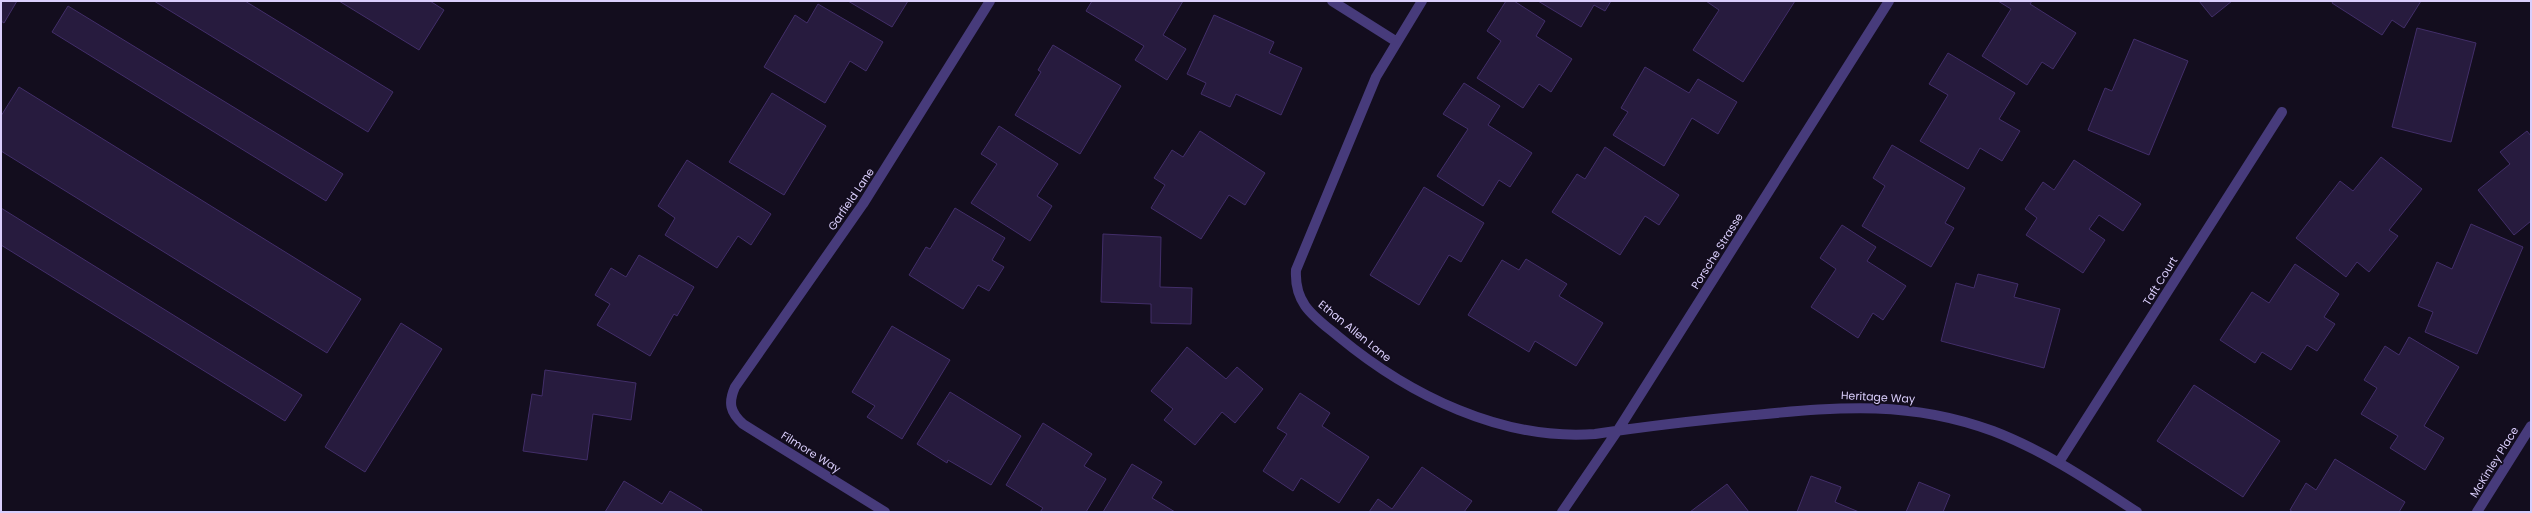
<svg xmlns="http://www.w3.org/2000/svg" width="2532" height="513" font-family="Poppins,sans-serif">
<style>
.building{fill:#271b3e;stroke:#422e69}
.lines{fill:none;stroke-linecap:round;stroke-linejoin:round}
.minor{stroke:#473b7b;stroke-width:10}
.labels{text-anchor:middle;dominant-baseline:central;stroke-width:3.5;stroke-linejoin:round;paint-order:stroke}
.street-label{font-size:11px;fill:#dacefc;stroke:#130d1e}
</style>
<rect width="100%" height="100%" fill="#130d1e"/>
<!-- building -->
<path class="building" d="M1,1h16l-13,22 -3,-2z
M154,1h91l148,91 -25,40z
M339,1h91l14,9 -25,40z
M848,1h60l-16,26z
M1092,1h91l-20,34 23,14 -19,31 -32,-20 9,-14 -58,-35z
M1506,1h8l31,20 -9,15 36,23 -21,33 -12,-8 -16,24 -46,-30 24,-37 -14,-10z
M1538,1h73l-6,10 -11,-6 -13,22z
M1706,1h89l-52,81 -50,-32 26,-40z
M1998,1h34l-2,3 46,29 -23,36 -11,-7 -15,23 -45,-29 29,-47z
M2199,1h33l-20,16z
M2333,1h88l-17,27 -12,-8 -10,15 -50,-32z
M818,4l65,38 -17,29 -16,-10 -25,42 -61,-36 31,-52 12,8z
M68,6l275,168 -17,27 -274,-169z
M1214,15l60,27 -5,11 33,15 -21,47 -45,-21 -6,13 -29,-13 5,-11 -19,-9z
M2417,28l59,15 -25,99 -59,-15z
M2134,39l54,22 -39,94 -61,-25 17,-42 7,3z
M1053,45l68,41 -41,68 -65,-39 26,-43 -3,-2z
M1948,53l67,40 -16,26 21,12 -18,30 -22,-13 -12,21 -48,-28 28,-46 -19,-11z
M1645,67l44,26 9,-14 39,23 -19,32 -26,-16 -28,48 -51,-31 15,-23 -7,-4z
M1464,83l36,23 -12,19 44,28 -22,34 -11,-7 -16,26 -46,-30 31,-47 -25,-15z
M19,87l342,212 -34,54 -326,-202v-35z
M772,93l54,33 -42,69 -55,-33z
M999,126l59,38 -21,32 15,10 -22,35 -59,-38 26,-39 -16,-10z
M1200,131l65,42 -20,32 -16,-10 -28,44 -50,-31 14,-23 -11,-7 18,-28 11,7z
M2527,131l4,5v85l-17,14 -36,-45 32,-26 -10,-12z
M1892,145l73,43 -20,35 9,5 -23,39 -69,-41 23,-40 -12,-8z
M1605,147l74,48 -20,30 -14,-9 -25,39 -68,-43 25,-38 8,5z
M2381,157l41,32 -33,41 9,6 -29,36 -12,-10 -11,15 -50,-39 44,-57 13,10z
M687,160l84,54 -20,31 -13,-9 -21,32 -52,-33 10,-17 -17,-12z
M2074,160l67,44 -18,27 -24,-16 -10,14 16,11 -22,33 -57,-38 11,-17 -12,-9 18,-27 11,8z
M1424,187l60,36 -23,39 -12,-7 -30,50 -49,-30z
M1,208l301,187 -17,26 -284,-176z
M955,208l50,30 -13,22 12,7 -15,24 -11,-6 -15,24 -54,-34 17,-28 4,2z
M2471,224l52,23 -46,107 -52,-22 8,-20 -15,-6 19,-44 15,7z
M1842,225l34,22 -9,14 39,25 -23,34 -10,-7 -15,25 -47,-31 25,-38 -16,-11z
M1103,234l58,3 -1,50 32,1 -1,36 -40,-1v-19l-50,-2z
M639,255l55,32 -17,29 -3,-2 -24,42 -53,-31 13,-21 -15,-9 16,-27 15,9z
M1526,259l41,25 -8,12 44,27 -27,43 -41,-25 -6,11 -61,-37 34,-55 17,10z
M2295,264l44,30 -15,23 11,7 -18,27 -10,-6 -16,25 -29,-18 -7,11 -35,-23 32,-48 17,11z
M1978,274l40,10 -4,13 46,12 -16,59 -103,-27 15,-58 18,5z
M401,323l41,26 -77,123 -40,-25z
M892,326l58,34 -48,79 -35,-22 8,-11 -23,-14z
M2409,337l50,30 -35,59 20,12 -19,32 -35,-22 8,-12 -37,-22 16,-26 -13,-8 21,-34 14,9z
M1187,347l39,32 11,-12 26,22 -28,34 -13,-11 -27,33 -31,-25 9,-11 -22,-18z
M545,370l91,13 -5,37 -38,-6 -6,46 -64,-9 9,-57 10,2z
M2194,385l86,56 -37,56 -86,-56z
M950,392l71,44 -30,49 -43,-25 -1,3 -30,-19z
M1300,393l30,20 -8,13 47,31 -30,46 -38,-25 -8,13 -30,-20 24,-37 -10,-6z
M1043,423l49,31 -8,12 22,13 -20,33h-46l3,-4 -37,-23z
M2335,459l70,43 -6,10h-106l-3,-2 16,-27 10,7z
M1132,464l30,18 -10,16 23,14h-72z
M1422,467l50,34 -8,11h-95l9,-13 14,10z
M1811,476l30,11 -6,15 24,10h-62z
M624,481l38,23 8,-13 32,19 -1,2h-96z
M1919,482l31,13 -7,17h-37z
M1727,484l22,28h-59z"/>
<g class="lines">
<!-- minor -->
<path class="minor" d="M1332,1l65,41
M1422,1l-46,76 -80,193c-2,35 19,47 43,67 70,58 163,104 256,97 53,-8 106,-14 159,-19 86,-8 155,-15 239,16 52,20 98,51 144,81
M2059,462l223,-350
M885,512l-142,-88c-13,-12 -15,-21 -8,-37l128,-183 127,-203
M1562,512l56,-82 271,-429
M2477,512l54,-86"/>
</g>
<g class="labels">
<!-- street labels -->
<g class="street-label">
<text transform="translate(851 199) rotate(-56)">Garfield Lane</text>
<text transform="translate(1717 251) rotate(-58)">Porsche Strasse</text>
<text transform="translate(2160 281) rotate(-58)">Taft Court</text>
<text transform="translate(1355 331) rotate(39)">Ethan Allen Lane</text>
<text transform="translate(1878 397) rotate(3)">Heritage Way</text>
<text transform="translate(811 452) rotate(32)">Filmore Way</text>
<text transform="translate(2494 462) rotate(-58)">McKinley Place</text>
</g>
</g>
<!-- border -->
<rect width="2532" height="513" fill="none" stroke="#dacefc" stroke-width="4"/>
</svg>
